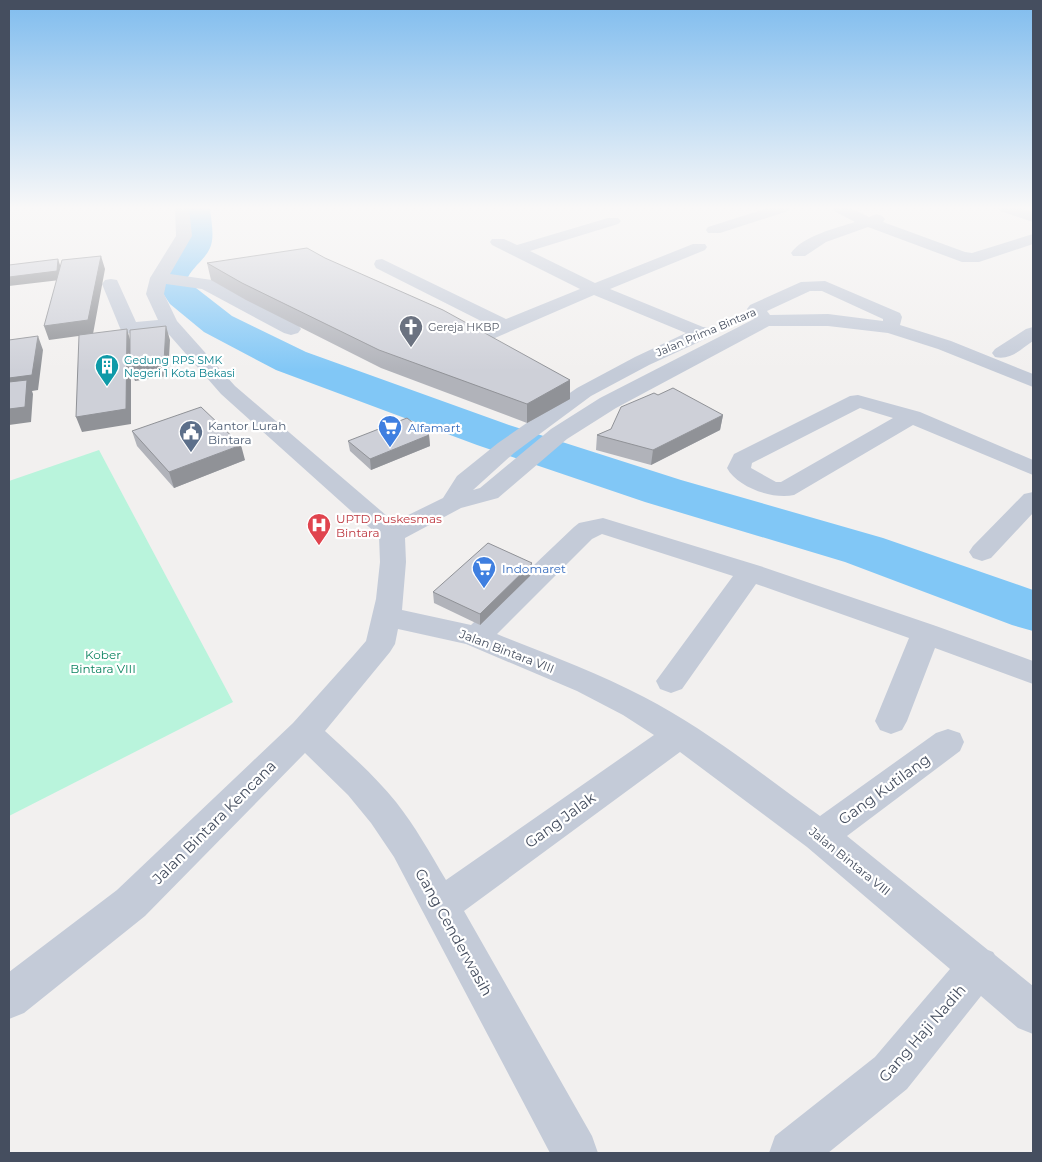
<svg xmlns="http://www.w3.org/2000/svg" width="1042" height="1162" font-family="Montserrat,sans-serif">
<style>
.green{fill:#b9f4dc}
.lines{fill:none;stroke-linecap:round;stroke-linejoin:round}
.river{fill:#81c7f6;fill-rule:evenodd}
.minor{fill:#c4cbd8;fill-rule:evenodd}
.wall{fill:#b1b3ba}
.shaded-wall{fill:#909297}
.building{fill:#ced0d8;stroke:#909297}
.labels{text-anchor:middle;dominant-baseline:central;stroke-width:4.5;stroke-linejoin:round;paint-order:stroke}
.far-worship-label{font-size:11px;fill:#5b616d;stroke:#fff;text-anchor:start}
.far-street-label{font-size:11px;fill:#454e5f;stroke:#fff}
.far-culture-label{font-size:11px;fill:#0d838f;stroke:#fff;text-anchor:start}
.service-label{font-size:12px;fill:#4e5e75;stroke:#fff;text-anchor:start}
.shop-label{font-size:12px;fill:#366cbe;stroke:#fff;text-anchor:start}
.health-label{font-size:12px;fill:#be3a42;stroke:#fff;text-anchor:start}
.street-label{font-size:12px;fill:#454e5f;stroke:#fff}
.park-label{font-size:12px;fill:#0c8460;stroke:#fff}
.near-street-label{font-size:15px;fill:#454e5f;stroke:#fff}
</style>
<rect width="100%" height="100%" fill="#f2f0ef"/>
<!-- green -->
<path class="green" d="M99,450l134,252 -224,114v-335z"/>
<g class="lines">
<!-- river -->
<path class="river" d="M180,208h30c1,12 5,29 0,40 -5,11 -16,18 -22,29l8,11 36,28 74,36 203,73 172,55 202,58 150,52v41l-21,-6 -167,-63 -200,-60 -168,-57 -201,-75 -72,-38 -34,-28 -18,-27 15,-22 11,-11z"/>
<!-- minor -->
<path class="minor" d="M175,208h14l3,28 -22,38 42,6 86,45 3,4 -3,4 -7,2 -7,-2 -82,-44 -36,-5 -2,10 13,27 58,65 159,136 49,-24 14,-22 41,-33 79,-55 58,-31 51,-24 -92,-38 -113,49 -7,2 -7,-2 -3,-4 3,-4 24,-10 -115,-58 -2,-4 2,-4 6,-1 124,60 74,-30 -88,-44 -2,-3 2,-3h12l13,6 91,-27h10l3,3 -3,3 -88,27 65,32 98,-39h12l2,3 -2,3 -95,39 93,38 9,1 3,4 -3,4 -63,29 -58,31 -77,57 -41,37 7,-2 71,-59 49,-31 154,-79 -7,-10 3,-4 51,-23 24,-1 75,32 2,4 -2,8 51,16 82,33v13l-95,-38 -50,-16 -60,-7h-59l-153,82 -49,31 -69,59 -37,10 -56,30 1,24 -4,48 69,15 103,-98 5,-4 24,-5 157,48 176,60 97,35v23l-98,-36 -28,73 -5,9 -11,4 -11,-4 -5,-9 34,-83 -153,-54 -74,105 -11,4 -11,-4 -4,-8 77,-105 -131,-42 -10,5 -95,95c49,20 100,38 147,63 62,32 119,78 176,119l116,-83 12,-4 12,4 4,9 -4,9 -113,85 141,114 5,2 2,3 38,31v48l-15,-6 -37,-32 -74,93 -79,64h-59l6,-17 100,-79 75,-88 -143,-122 -127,-95 -216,159 128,225 6,17h-48l-156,-296 -23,-34 -23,-28 -43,-42 -160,163 -121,97 -15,6v-47l108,-82 176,-167 60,-67 13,-15 10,-42 4,-37 -1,-26 -158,-142 -56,-64c-15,2 -28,6 -43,2l-2,-4 -18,-44 3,-4 6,-1 6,1 19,42 22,-2 -12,-26 4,-16 26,-42zM810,291h12l61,28v2l-55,-7 -58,1 -3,-4zM398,629l68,15 111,47 46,24 31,20 -208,145c-16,-27 -31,-54 -50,-78 -21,-26 -46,-48 -71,-71l65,-79 5,-8z
M768,208h22l-2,3 -68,22h-12l-2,-3 2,-3z
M832,208h19l18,9 8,-3 5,2 3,3 -2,3 82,30 7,1 61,-19v10l-54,18h-17l-94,-35 -42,15 -21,14h-12l-2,-3c12,-17 45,-25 64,-31l-21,-11z
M998,208h22l13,4v10l-33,-11z
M1033,327v14c-12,8 -23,20 -38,16l-3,-4 3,-4 31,-20z
M858,395l62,17 113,48v15l-120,-50 -119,70c-21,5 -57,-8 -67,-27l7,-14 116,-58zM860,408l33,10 -112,64h-5l-25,-14 1,-5z
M1033,492v21l-42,45 -9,3 -9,-3 -4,-6 4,-6 51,-52z"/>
</g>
<!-- wall -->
<path class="wall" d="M325,258l245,122v19l-43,24 -146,-55 -135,-68 -35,-20 -4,-17z
M658,395l65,20 -3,15 -69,35 -55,-15 1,-15 14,-6z
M132,431l113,29 -71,28 -37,-42z
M429,435l1,11 -59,24 -21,-19 -2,-10z
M532,574l-52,51 -46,-22 -1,-11z"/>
<!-- shaded-wall -->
<path class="shaded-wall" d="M101,256l4,13 -12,65 -44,6 -5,-14z
M58,259l3,9 -1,12 -51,6v-9z
M166,326l4,14 -2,36 -33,5 -4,-11v54l-49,8 -6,-15 51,-88 4,14z
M38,336l5,14 -5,40 -6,1 1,3 -2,28 -22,3v-47z
M570,380v19l-43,24v-19z
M723,415l-3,15 -69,35 2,-15z
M429,435l1,11 -59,24 -1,-11z
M241,445l4,15 -71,28 -5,-16z
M532,563v11l-52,51v-11z"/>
<!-- building -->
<path class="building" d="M307,248l18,10 118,52 127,70 -43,24 -148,-54 -137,-67 -35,-20z
M101,256l-13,64 -44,6 18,-66z
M58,259l-1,12 -48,6v-12z
M166,326l-2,36 -34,5v-37z
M127,329l-1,80 -50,8 3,-82z
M38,336l-6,39 -23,3v-38z
M27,380l-2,27 -16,2v-27z
M673,388l50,27 -70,35 -56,-15 14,-6 10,-22 33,-14 4,2z
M201,407l40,38 -72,27 -37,-41z
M407,418l22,17 -59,24 -22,-18z
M488,543l44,20 -52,51 -47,-22z"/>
<!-- sky -->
<linearGradient id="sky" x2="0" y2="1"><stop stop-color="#7fbcee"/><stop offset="0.56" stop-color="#f9f8f8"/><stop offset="1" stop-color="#f9f8f8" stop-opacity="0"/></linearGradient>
<rect width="1042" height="371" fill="url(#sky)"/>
<!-- icons -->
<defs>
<g id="church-pin" transform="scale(1.25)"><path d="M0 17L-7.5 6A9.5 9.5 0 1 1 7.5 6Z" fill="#6b7280" stroke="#fff"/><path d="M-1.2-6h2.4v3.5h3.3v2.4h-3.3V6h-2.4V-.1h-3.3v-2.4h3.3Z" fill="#fff"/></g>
<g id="building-pin" transform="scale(1.25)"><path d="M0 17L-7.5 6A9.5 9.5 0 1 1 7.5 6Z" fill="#0f9aa8" stroke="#fff"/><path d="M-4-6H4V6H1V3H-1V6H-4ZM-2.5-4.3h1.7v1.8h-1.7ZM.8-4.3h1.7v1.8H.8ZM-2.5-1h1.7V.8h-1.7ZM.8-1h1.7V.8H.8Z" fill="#fff"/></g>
<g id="supermarket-pin" transform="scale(1.25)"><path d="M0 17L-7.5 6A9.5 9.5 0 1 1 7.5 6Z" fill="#3f7fe0" stroke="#fff"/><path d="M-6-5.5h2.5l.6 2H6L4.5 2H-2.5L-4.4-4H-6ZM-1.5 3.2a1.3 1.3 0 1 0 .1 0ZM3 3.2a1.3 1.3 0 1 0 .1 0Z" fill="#fff"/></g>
<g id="civic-pin" transform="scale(1.25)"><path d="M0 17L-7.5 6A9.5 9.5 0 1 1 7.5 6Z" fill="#5c6f8a" stroke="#fff"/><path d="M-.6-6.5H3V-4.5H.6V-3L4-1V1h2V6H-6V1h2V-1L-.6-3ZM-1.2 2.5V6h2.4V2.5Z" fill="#fff"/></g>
<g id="hospital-pin" transform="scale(1.25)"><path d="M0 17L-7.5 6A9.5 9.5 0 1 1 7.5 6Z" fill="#e0444e" stroke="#fff"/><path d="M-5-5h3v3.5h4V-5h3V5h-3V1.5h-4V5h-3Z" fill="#fff"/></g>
</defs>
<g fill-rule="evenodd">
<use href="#church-pin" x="411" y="327"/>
<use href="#building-pin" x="107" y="366"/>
<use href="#supermarket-pin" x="390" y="427"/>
<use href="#civic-pin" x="191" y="432"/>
<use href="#hospital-pin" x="319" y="525"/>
<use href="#supermarket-pin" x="484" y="568"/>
</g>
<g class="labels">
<!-- far-worship labels -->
<g class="far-worship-label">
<text x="428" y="327">Gereja HKBP</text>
</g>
<!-- far-street labels -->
<g class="far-street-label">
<text transform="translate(706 332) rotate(-23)">Jalan Prima Bintara</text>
</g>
<!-- far-culture labels -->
<g class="far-culture-label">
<text x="124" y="360">Gedung RPS SMK<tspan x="124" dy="13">Negeri 1 Kota Bekasi</tspan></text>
</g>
<!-- service labels -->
<g class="service-label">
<text x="208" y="425">Kantor Lurah<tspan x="208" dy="14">Bintara</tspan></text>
</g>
<!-- shop labels -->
<g class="shop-label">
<text x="408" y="427">Alfamart</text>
<text x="502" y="568">Indomaret</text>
</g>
<!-- health labels -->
<g class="health-label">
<text x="336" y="518">UPTD Puskesmas<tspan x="336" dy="14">Bintara</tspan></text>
</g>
<!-- street labels -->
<g class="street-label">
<text transform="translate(507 651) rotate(21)">Jalan Bintara VIII</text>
<text transform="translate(850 861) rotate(39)">Jalan Bintara VIII</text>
</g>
<!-- park labels -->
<g class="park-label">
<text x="103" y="654">Kober<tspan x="103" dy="14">Bintara VIII</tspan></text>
</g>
<!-- near-street labels -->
<g class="near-street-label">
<text transform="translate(884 789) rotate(-36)">Gang Kutilang</text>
<text transform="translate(560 820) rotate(-36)">Gang Jalak</text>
<text transform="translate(214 822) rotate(-45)">Jalan Bintara Kencana</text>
<text transform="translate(454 932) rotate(61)">Gang Cenderwasih</text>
<text transform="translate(922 1033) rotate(-49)">Gang Haji Nadih</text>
</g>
</g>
<!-- border -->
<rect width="1042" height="1162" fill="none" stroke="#454e5f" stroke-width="20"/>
</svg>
